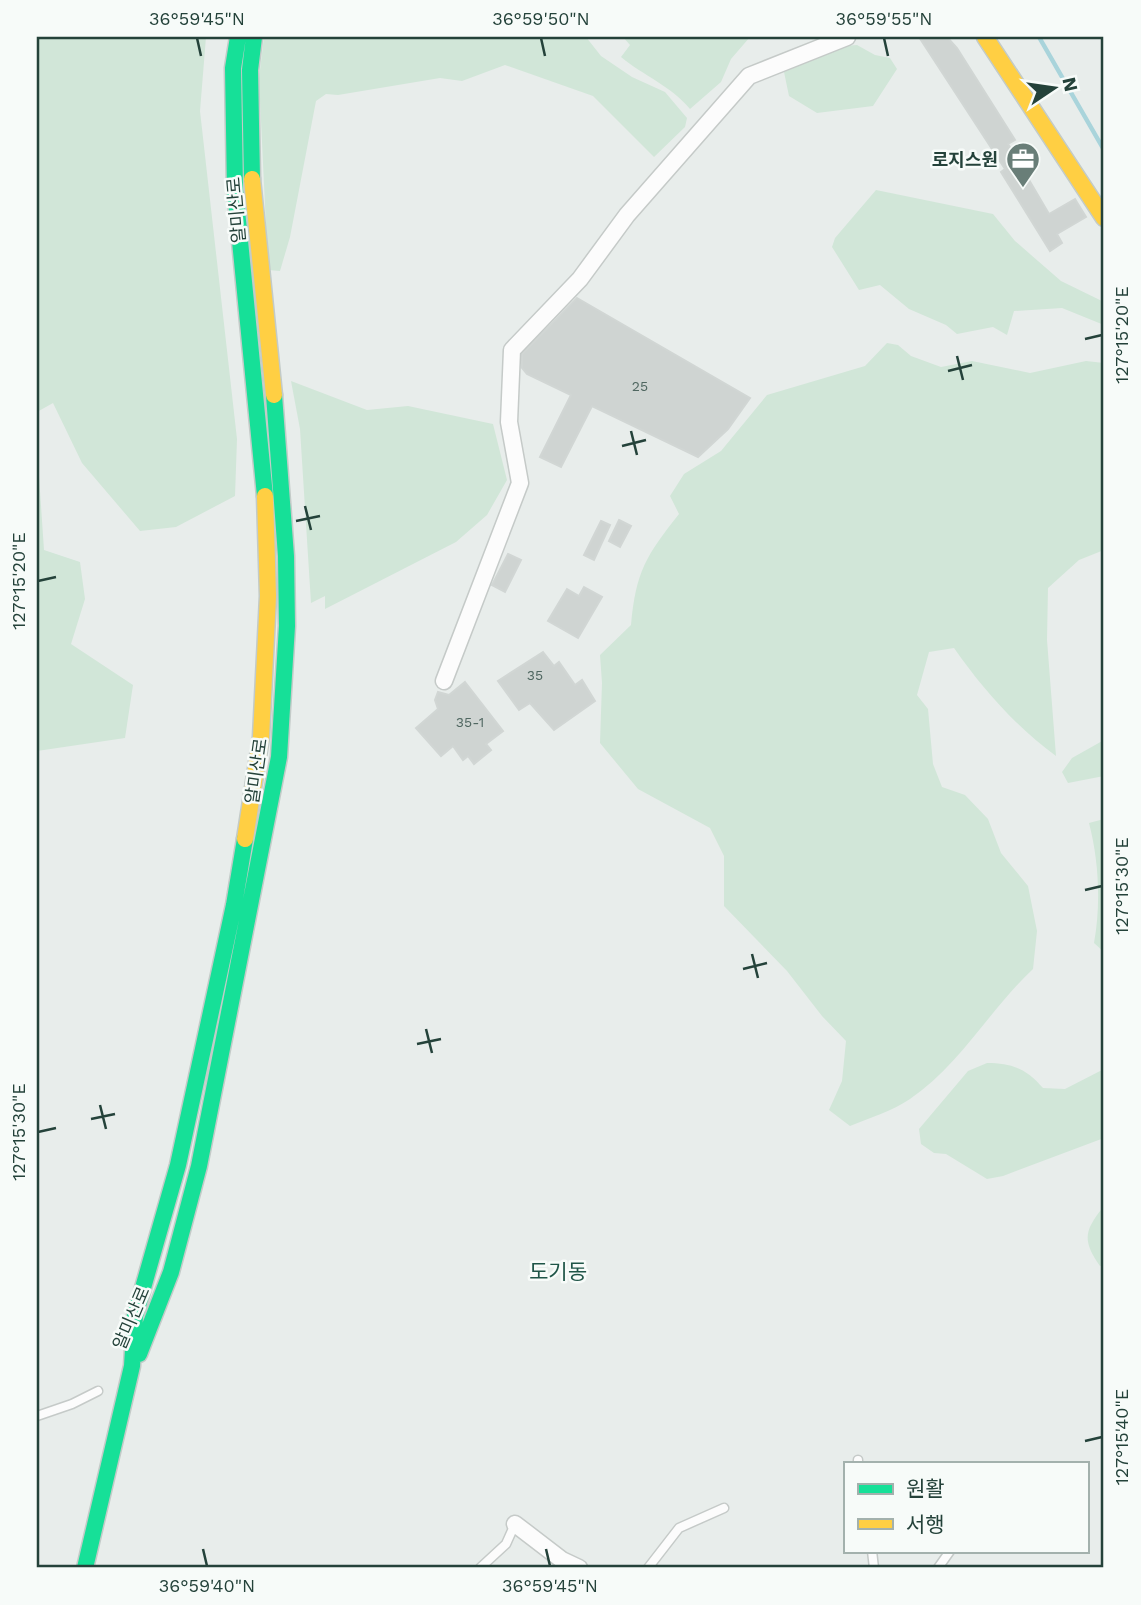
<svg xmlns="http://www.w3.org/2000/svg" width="1141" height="1605" font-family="'Work Sans','Noto Sans KR',sans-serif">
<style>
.green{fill:#d1e6d8}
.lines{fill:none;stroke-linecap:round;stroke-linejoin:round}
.stream{stroke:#a9d4db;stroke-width:4.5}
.building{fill:#cfd4d2;stroke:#d1d6d4;stroke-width:2}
.lane-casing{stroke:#c5cac8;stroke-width:11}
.street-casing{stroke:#c5cac8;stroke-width:19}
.fast-casing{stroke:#c3cbc8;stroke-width:19}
.slow-casing{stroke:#c3cbc8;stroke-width:19}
.lane{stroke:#fcfcfc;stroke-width:8}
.street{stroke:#fcfcfc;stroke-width:16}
.fast{stroke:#16e098;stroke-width:16}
.slow{stroke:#ffcf43;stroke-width:16}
.ticks{fill:none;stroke:#24423a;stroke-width:2.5}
.labels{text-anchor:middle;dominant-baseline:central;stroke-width:5;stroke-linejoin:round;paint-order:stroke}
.number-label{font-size:14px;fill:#506761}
.poi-label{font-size:18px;font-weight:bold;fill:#24423a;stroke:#f7fbf9;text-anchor:end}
.street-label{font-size:18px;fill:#24423a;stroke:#f7fbf9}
.quarter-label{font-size:21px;fill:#1f5548;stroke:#f7fbf9}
.neatline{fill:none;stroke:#24423a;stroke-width:2.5}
.ticks-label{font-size:18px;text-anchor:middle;fill:#24423a}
</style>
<rect width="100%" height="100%" fill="#e8edeb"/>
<!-- green -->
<path class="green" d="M37,37h169l-6,74 37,328 -2,57 -59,31 -36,4 -58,-68 -29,-60 -16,9z
M264,37h322l15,19 31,21 33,15 22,26 -2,9 -31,30 -61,-61 -88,-31 -43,16 -22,-3 -102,17 -12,-1 -10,7 -26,136 -10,34 -12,-1 -9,-192z
M623,37h127l-19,22 -10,23 -31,27c-19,-23 -46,-33 -69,-52l9,-12z
M857,45l18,10 15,3 7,11 -24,37 -56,7 -28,-17 -5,-24 60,-26z
M876,190l117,24 22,27 46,40 43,21v23l-42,-17 -48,3 -7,24 -14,-8 -36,7 -11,-9 -37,-16 -29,-24 -21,5 -27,-43 3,-9z
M887,343l11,2 13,11 30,11 31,-6 58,12 56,-12 18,2v187l-25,10 -31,28 -1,52 9,116c-40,-29 -74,-68 -102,-108l-25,4 -12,43 11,14 5,55 9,23 23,8 23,24 13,34 27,33 9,45 -4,38c-43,40 -73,96 -123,130 -18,12 -40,19 -60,27l-21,-16 13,-29 4,-40 -24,-25 -35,-45 -63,-65v-50l-14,-28 -72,-39 -38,-46 2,-60 -2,-28 31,-30c5,-54 15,-69 48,-111l-9,-18 14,-22 37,-23 46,-56 98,-29z
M291,381l76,29 41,-4 85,18 14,56 -20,35 -31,27 -131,67v-13l-14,7 -11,-174z
M37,447l7,103 36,12 5,37 -14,45 62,41 -8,53 -88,13z
M1104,740v36l-36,7 -6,-11 10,-14z
M1104,819v133l-10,-9c7,-38 5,-82 -5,-120z
M987,1063c25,0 40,6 56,25l22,1 39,-20v69l-101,38 -16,3 -41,-25 -12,-1 -13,-9 -2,-15 49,-58z
M1104,1206v59l-4,1c-18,-26 -16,-35 4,-60z"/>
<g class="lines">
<!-- stream -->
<path class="stream" d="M1039,37l65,113"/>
</g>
<!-- building -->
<path class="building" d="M919,37h28l10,11 58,92 -7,4 41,70 26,-15 3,5 8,13 -29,17 5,9 -12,8 -49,-79 4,-3z
M577,298l173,100 -22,31 -30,28 -106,-51 -31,61 -21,-10 31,-62 -44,-21 -5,-6v-14z
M619,520l12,6 -11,21 -11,-6z
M601,521l9,4 -16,35 -10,-5z
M508,554l13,6 -16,32 -13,-7z
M584,587l18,10 -24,41 -30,-17 19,-32 12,7z
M543,652l11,14 5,-4 16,23 7,-5 13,21 -41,29 -24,-27 -11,7 -21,-29z
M465,682l38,49 -17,13 5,6 -17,14 -6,-8 -5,4 -10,-14 -12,10 -25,-28 22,-19 -3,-9 3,-8 11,3z"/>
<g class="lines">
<!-- lane casing -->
<g class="lane-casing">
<path id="lane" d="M37,1416l35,-12 26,-13
M858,1460v3
M872,1551l2,17
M480,1568l26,-24 9,-20
M648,1568l31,-40 45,-20
M938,1568l12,-17"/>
</g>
<!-- street casing -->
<g class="street-casing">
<path id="street" d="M444,681l76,-198 -11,-61 3,-72 68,-71 47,-64 122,-139 98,-39
M515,1524l47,36 17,8"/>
</g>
<!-- fast casing -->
<g class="fast-casing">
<path id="fast" d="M238,37l-5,31 2,122 30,306
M252,179l-2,-109 4,-33
M139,1354l32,-82 28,-106 80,-409 8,-131 -1,-70 -12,-161
M85,1568l47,-202 3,-50 43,-151 56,-260 11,-66"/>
</g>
<!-- slow casing -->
<g class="slow-casing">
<path id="slow" d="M985,37l119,181
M252,179l22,216
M245,839l16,-102 7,-141 -3,-100"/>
</g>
<!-- lane -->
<use href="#lane" class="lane"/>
<!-- street -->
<use href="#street" class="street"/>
<!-- fast -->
<use href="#fast" class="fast"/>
<!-- slow -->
<use href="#slow" class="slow"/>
</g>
<!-- ticks -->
<path class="ticks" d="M197,38l4,18M541,38l4,18M884,38l4,18M1085,339l17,-4M957,356l6,24M948,371l24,-6M631,431l6,24M622,446l24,-6M305,506l6,24M296,521l24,-5M38,581l18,-4M1085,890l17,-4M752,954l6,24M743,969l24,-6M426,1029l6,24M417,1044l24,-5M100,1105l6,24M91,1119l24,-5M38,1132l18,-4M1085,1441l17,-4M203,1549l4,17M546,1549l4,17"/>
<!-- icons -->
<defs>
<g id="office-pin" transform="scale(1.75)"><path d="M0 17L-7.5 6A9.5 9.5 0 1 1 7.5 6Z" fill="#697e78" stroke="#f7fbf9"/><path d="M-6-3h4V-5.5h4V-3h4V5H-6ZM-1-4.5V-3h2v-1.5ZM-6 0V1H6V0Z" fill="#fff"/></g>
</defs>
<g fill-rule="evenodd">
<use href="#office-pin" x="1023" y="159"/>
</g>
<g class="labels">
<!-- number labels -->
<g class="number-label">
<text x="640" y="386">25</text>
<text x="535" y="675">35</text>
<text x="470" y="722">35-1</text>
</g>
<!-- poi labels -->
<g class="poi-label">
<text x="998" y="159">로지스원</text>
</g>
<!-- street labels -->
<g class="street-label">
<text transform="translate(236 210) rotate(-95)">알미산로</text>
<text transform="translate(256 771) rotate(-82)">알미산로</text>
<text transform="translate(131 1318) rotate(-67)">알미산로</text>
</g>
<!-- quarter labels -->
<g class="quarter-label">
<text x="558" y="1271">도기동</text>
</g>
</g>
<!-- border -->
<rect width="1141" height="1605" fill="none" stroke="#f7fbf9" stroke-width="77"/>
<!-- legend -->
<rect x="844" y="1462" width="245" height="91" fill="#f7fbf9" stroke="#a3b1ad" stroke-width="2"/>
<rect x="858" y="1484" width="35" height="10" fill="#16e098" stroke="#a3b1ad" stroke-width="2"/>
<text x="906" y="1496" font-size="21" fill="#24423a">원활</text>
<rect x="858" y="1519" width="35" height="10" fill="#ffcf43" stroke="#a3b1ad" stroke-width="2"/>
<text x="906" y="1532" font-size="21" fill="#24423a">서행</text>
<!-- north arrow -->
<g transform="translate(1054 88) rotate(77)" stroke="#f7fbf9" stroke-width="5" paint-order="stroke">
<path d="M0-5L12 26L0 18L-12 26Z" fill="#24423a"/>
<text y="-10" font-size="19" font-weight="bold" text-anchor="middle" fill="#24423a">N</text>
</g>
<rect x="38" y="38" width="1064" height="1528" class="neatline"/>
<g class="ticks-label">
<text x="197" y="25">36°59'45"N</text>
<text x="541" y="25">36°59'50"N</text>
<text x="884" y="25">36°59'55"N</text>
<text transform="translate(1122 335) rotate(-90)" y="6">127°15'20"E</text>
<text transform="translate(19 581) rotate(-90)" y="6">127°15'20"E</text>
<text transform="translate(1122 886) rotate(-90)" y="6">127°15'30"E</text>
<text transform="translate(19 1132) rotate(-90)" y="6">127°15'30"E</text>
<text transform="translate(1122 1437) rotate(-90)" y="6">127°15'40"E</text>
<text x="207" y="1592">36°59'40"N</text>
<text x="550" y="1592">36°59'45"N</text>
</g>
</svg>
